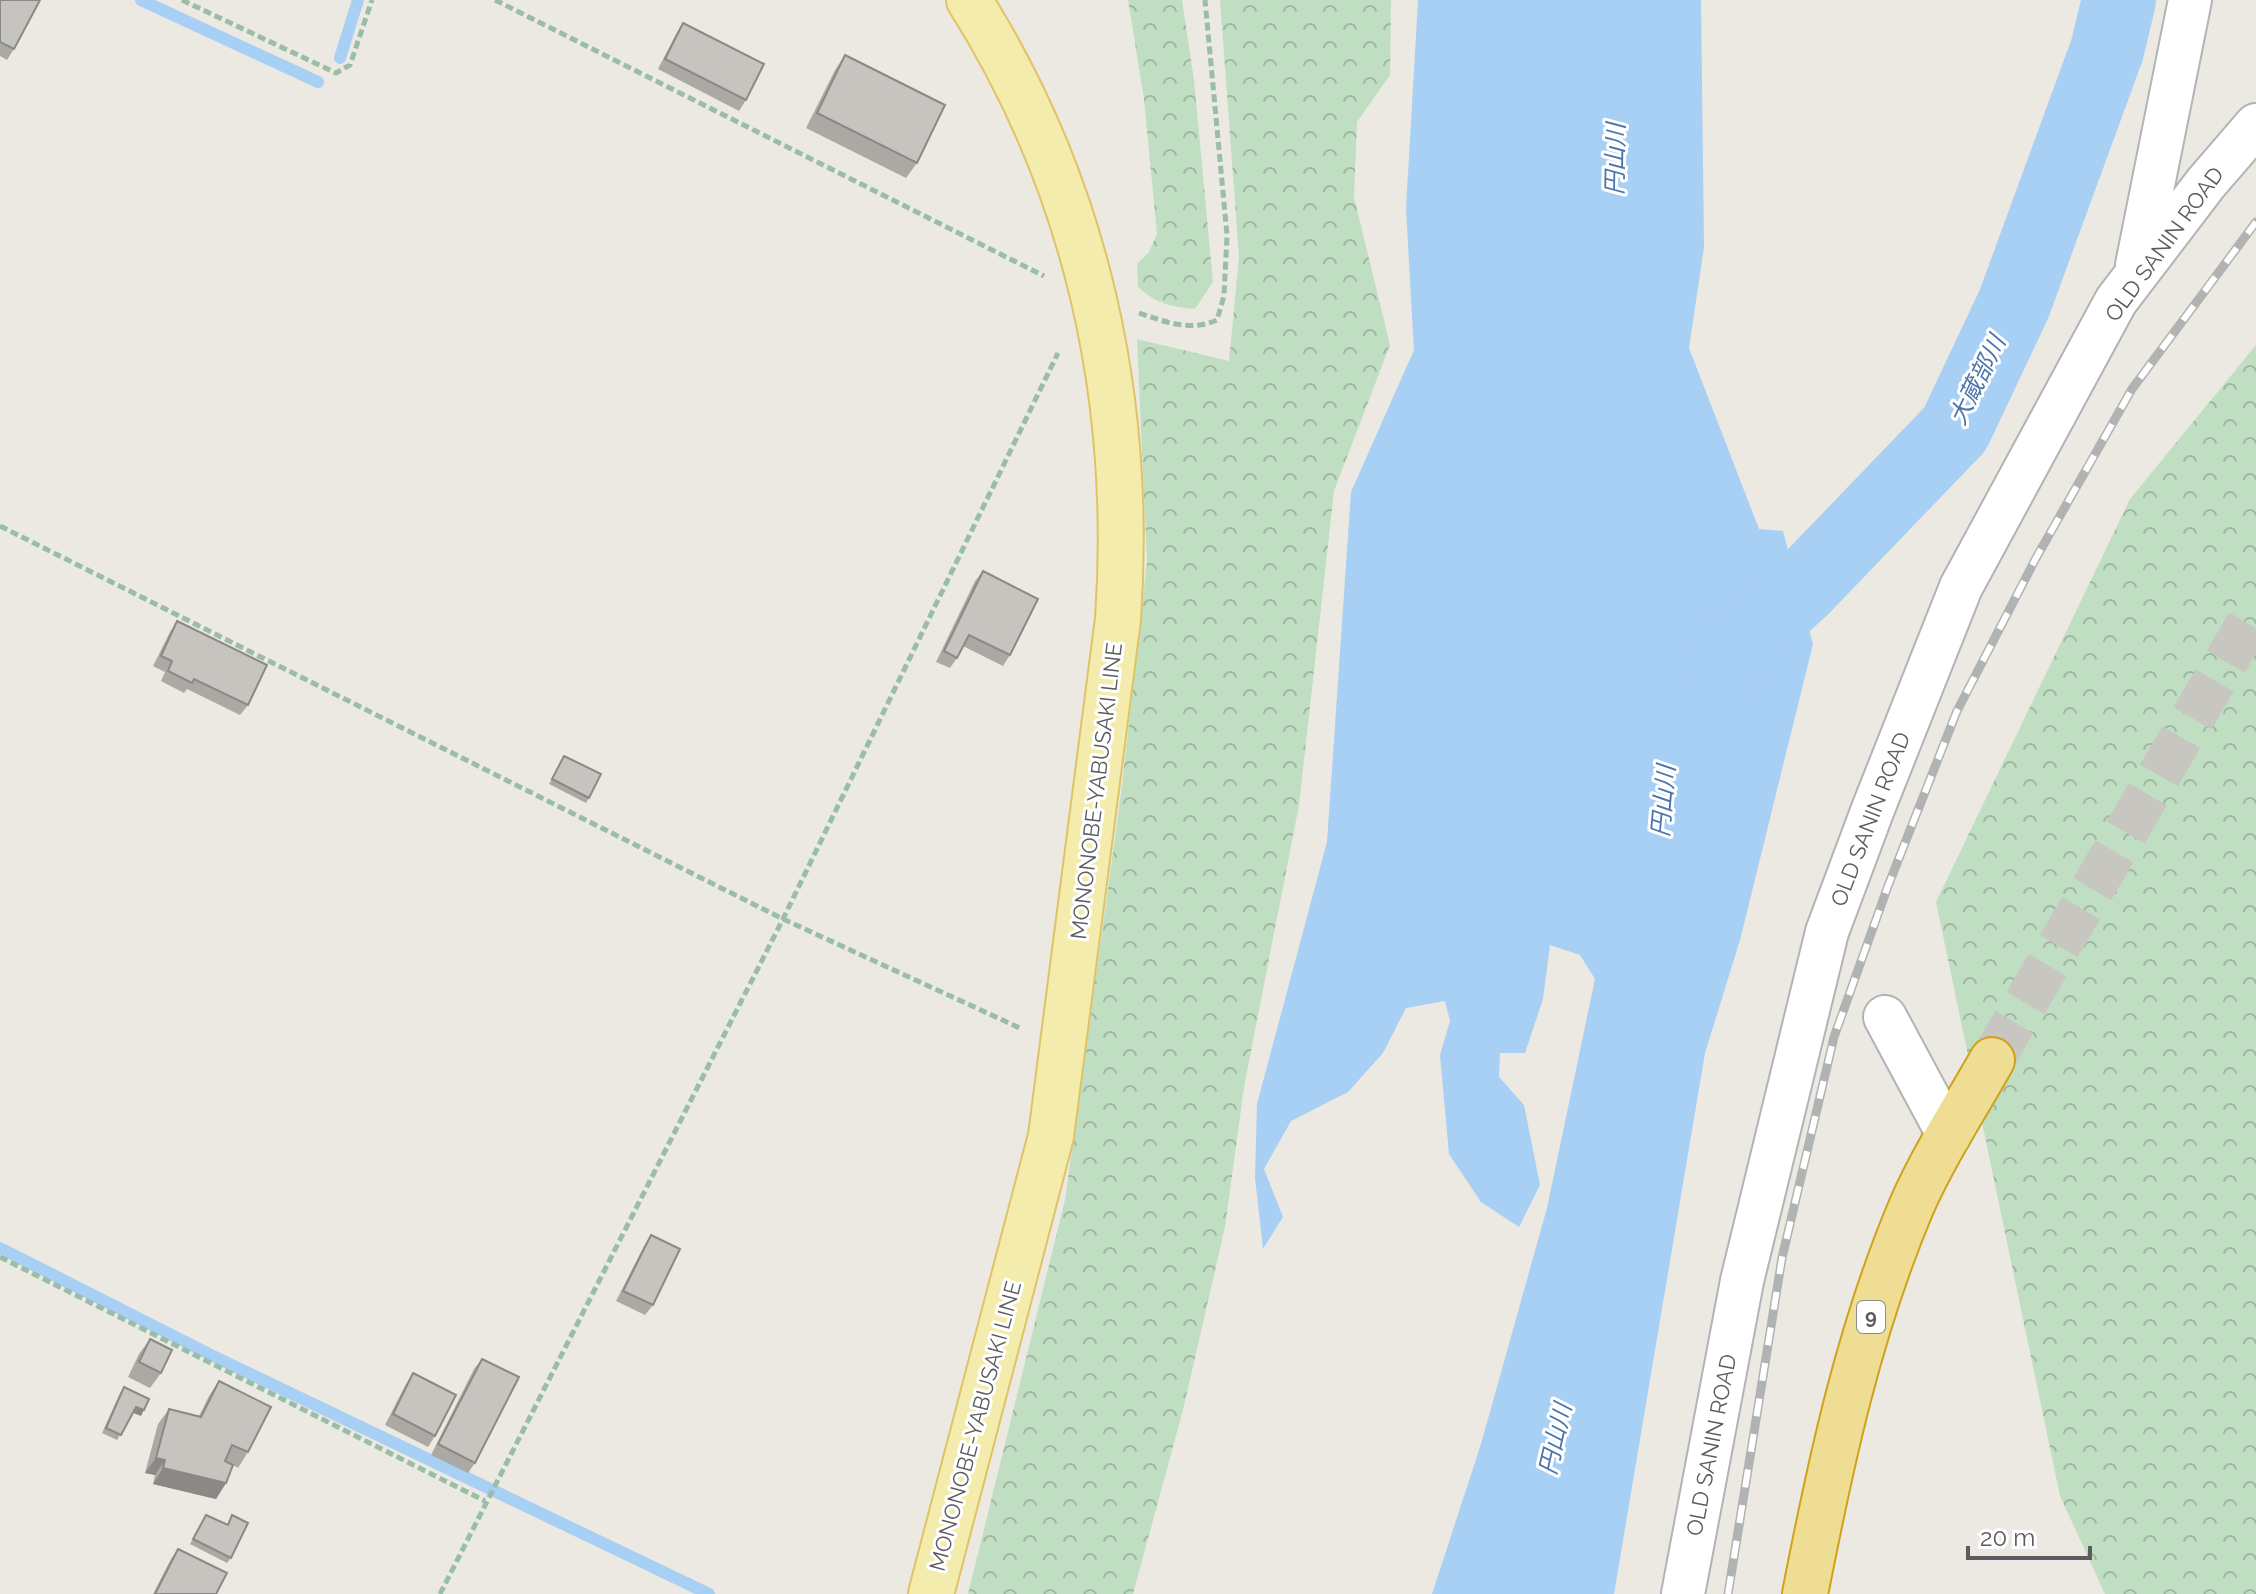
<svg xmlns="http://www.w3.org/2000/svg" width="2256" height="1594" font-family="Raleway,'Noto Sans JP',sans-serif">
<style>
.forest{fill:url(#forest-crowns)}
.water{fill:#a8cff4}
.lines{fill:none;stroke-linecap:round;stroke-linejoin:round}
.stream{stroke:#a8cff4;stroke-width:12}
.river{stroke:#a8cff4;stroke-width:74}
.highway-tunnel{stroke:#c7c6c1;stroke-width:44;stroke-dasharray:44 22;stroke-linecap:butt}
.minor-casing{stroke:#b2b3b7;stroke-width:46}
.major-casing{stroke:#dfc366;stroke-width:48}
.highway-casing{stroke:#d0a21c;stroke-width:48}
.path{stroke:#99bda6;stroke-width:5;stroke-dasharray:8 4;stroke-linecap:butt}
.minor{stroke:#fff;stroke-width:42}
.major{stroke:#f4ecad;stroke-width:44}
.highway{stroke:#efdd94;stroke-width:44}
.rail-casing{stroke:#b1b2b2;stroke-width:9}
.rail{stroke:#fff;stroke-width:6;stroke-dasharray:18;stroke-linecap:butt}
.wall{fill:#aaa9a3}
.shaded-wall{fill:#8b8985}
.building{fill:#c6c4be;stroke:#8b8985;stroke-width:2}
.labels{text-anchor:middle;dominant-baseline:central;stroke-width:6;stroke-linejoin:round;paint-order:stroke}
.shield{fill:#fff;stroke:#8c8d90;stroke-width:2}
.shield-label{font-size:20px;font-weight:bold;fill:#5a5c60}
.street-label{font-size:22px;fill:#5a5c60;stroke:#fff}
.water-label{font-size:24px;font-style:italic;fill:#4c75ab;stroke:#fff}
</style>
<defs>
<pattern id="forest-crowns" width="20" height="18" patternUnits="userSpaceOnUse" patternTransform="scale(2)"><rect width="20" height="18" fill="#c0dfc2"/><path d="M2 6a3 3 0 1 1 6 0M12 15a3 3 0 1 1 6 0" fill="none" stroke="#9fb8a1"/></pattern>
</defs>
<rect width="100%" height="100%" fill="#ebe9e1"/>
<!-- forest -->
<path class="forest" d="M1128,0h54l12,80 19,202 -18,27c-23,-2 -40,-6 -57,-22l-1,-23 12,-12 8,-18 -13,-135z
M1220,0h171l-1,75 -33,47 -3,75 36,148 -56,146 -35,314 -55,282 -19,140 -42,183 -50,184h-165l97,-394 56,-406 26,-232 -10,-223 92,22 10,-104z
M2256,345v1249h-151l-45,-98 -124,-594 194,-403z"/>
<!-- water -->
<path class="water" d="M1418,0h283l3,247 -15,101 70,181 24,2 30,113 -73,296 -35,113 -91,541h-182l49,-150 66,-236 48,-229 -15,-24 -30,-10 -7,54 -18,54h-25l-1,24 25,28 16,80 -21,42 -38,-25 -32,-48 -9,-99 10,-34 -5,-20 -39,7 -23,45 -35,39 -57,29 -27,48 19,48 -20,32 -8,-71 2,-74 70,-262 24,-350 63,-142 -8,-141z"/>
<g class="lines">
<!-- stream -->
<path class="stream" d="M141,0l177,82
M340,58l18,-58
M0,1248l213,108 496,238"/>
<!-- river -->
<path class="river" d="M1723,661l80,-74 152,-158 59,-125 93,-254 12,-50"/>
<!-- highway-tunnel -->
<path class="highway-tunnel" d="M1992,1060l264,-450"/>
<!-- minor casing -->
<g class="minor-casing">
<path id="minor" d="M2137,265l53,-265
M1885,1017l64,119
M1683,1594l59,-313 85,-349 46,-123 88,-222 155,-286 90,-118 50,-58"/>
</g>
<!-- major casing -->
<g class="major-casing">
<path id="major" d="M931,1594l120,-458 67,-517c15,-220 -31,-432 -149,-619"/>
</g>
<!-- highway casing -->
<g class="highway-casing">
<path id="highway" d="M1805,1594c26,-133 54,-264 107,-389 22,-50 53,-97 80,-145"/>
</g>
<!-- path -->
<path class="path" d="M182,0l154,73 14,-8 22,-65
M495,0l549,276
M1139,313c27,9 51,19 78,7l7,-24 3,-61 -22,-235
M0,526l783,393 239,110
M0,1257l485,244
M440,1594l343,-675 275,-566"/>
<!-- minor -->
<use href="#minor" class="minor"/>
<!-- major -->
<use href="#major" class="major"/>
<!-- highway -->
<use href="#highway" class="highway"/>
<!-- rail casing -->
<g class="rail-casing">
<path id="rail" d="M1728,1594l54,-336 52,-221 54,-151 69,-175 79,-153 96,-169 124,-167"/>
</g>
<!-- rail -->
<use href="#rail" class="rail"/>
</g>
<!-- wall -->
<path class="wall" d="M0,0l14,49 -7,11 -7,-4z
M683,23l63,77 -7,11 -81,-42 18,-35z
M845,55l72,108 -11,15 -100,-50 29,-58z
M983,571l27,84 -7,11 -40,-20 -6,12 -7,10 -14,-6 39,-81z
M177,621l71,84 -8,10 -53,-26 -3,4 -23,-12 4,-9 -12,-6 17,-34z
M564,756l25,42 -3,5 -37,-19z
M651,1235l2,70 -8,10 -29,-14 28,-55z
M150,1339l11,34 -11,15 -22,-11 11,-23z
M482,1359l-7,104 -7,10 -37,-18 43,-86z
M413,1373l22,63 -7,11 -43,-22 21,-41z
M219,1381l29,71 -10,16 -5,-3 -7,18 -10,16 -63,-15 2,-9 -10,-2 13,-49 11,-15 30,7 10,-20z
M124,1387l17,29 -8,-3 -16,27 -15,-7 18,-40z
M206,1515l21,10 5,-10 -1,43 -4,5 -37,-19z
M178,1549l38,45h-63l18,-35z"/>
<!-- shaded-wall -->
<path class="shaded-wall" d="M136,1407l8,3 -3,6 -9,-4z
M156,1458l9,2 -10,15 -10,-2z
M163,1468l63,15 -10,16 -63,-15z"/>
<!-- building -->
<path class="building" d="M0,0h40l-26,49 -14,-7z
M683,23l81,41 -18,36 -81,-41z
M845,55l100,50 -28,58 -100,-50z
M983,571l55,28 -28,56 -41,-20 -12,23 -13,-7z
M177,621l90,44 -19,40 -54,-26 -2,4 -24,-12 4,-10 -11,-5z
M564,756l37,18 -12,24 -37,-19z
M651,1235l29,14 -27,56 -30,-14z
M150,1339l22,11 -11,23 -22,-11z
M482,1359l37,18 -44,86 -37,-19z
M413,1373l43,22 -21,41 -42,-22z
M219,1381l52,26 -23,45 -16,-7 -7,16 8,4 -7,18 -63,-15 2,-8 -9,-2 13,-49 32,8z
M124,1387l25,12 -5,11 -8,-3 -15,28 -15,-7z
M206,1515l22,10 4,-10 16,8 -17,35 -38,-19z
M178,1549l49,24 -11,21h-61z"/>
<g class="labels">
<!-- shield labels -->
<rect class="shield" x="1857" y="1301" width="28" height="32" rx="6"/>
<g class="shield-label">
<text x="1871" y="1317">9</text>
</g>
<!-- street labels -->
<g class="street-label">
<text transform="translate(2164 244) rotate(-54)">OLD SANIN ROAD</text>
<text transform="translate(1096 791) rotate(-83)">MONONOBE-YABUSAKI LINE</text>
<text transform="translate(1870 819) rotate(-69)">OLD SANIN ROAD</text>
<text transform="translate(975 1426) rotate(-75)">MONONOBE-YABUSAKI LINE</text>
<text transform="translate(1711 1445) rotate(-79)">OLD SANIN ROAD</text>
</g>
<!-- water labels -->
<g class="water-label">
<text transform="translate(1615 159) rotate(-89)">円山川</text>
<text transform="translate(1977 380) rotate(-64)">大蔵部川</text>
<text transform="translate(1663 801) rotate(-85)">円山川</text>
<text transform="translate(1555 1439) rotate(-77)">円山川</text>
</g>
</g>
<!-- scale -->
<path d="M1968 1546v12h122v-12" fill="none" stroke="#5a5c60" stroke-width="4"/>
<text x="1980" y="1546" font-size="24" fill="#5a5c60" stroke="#ffffff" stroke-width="6" paint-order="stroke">20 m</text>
</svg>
